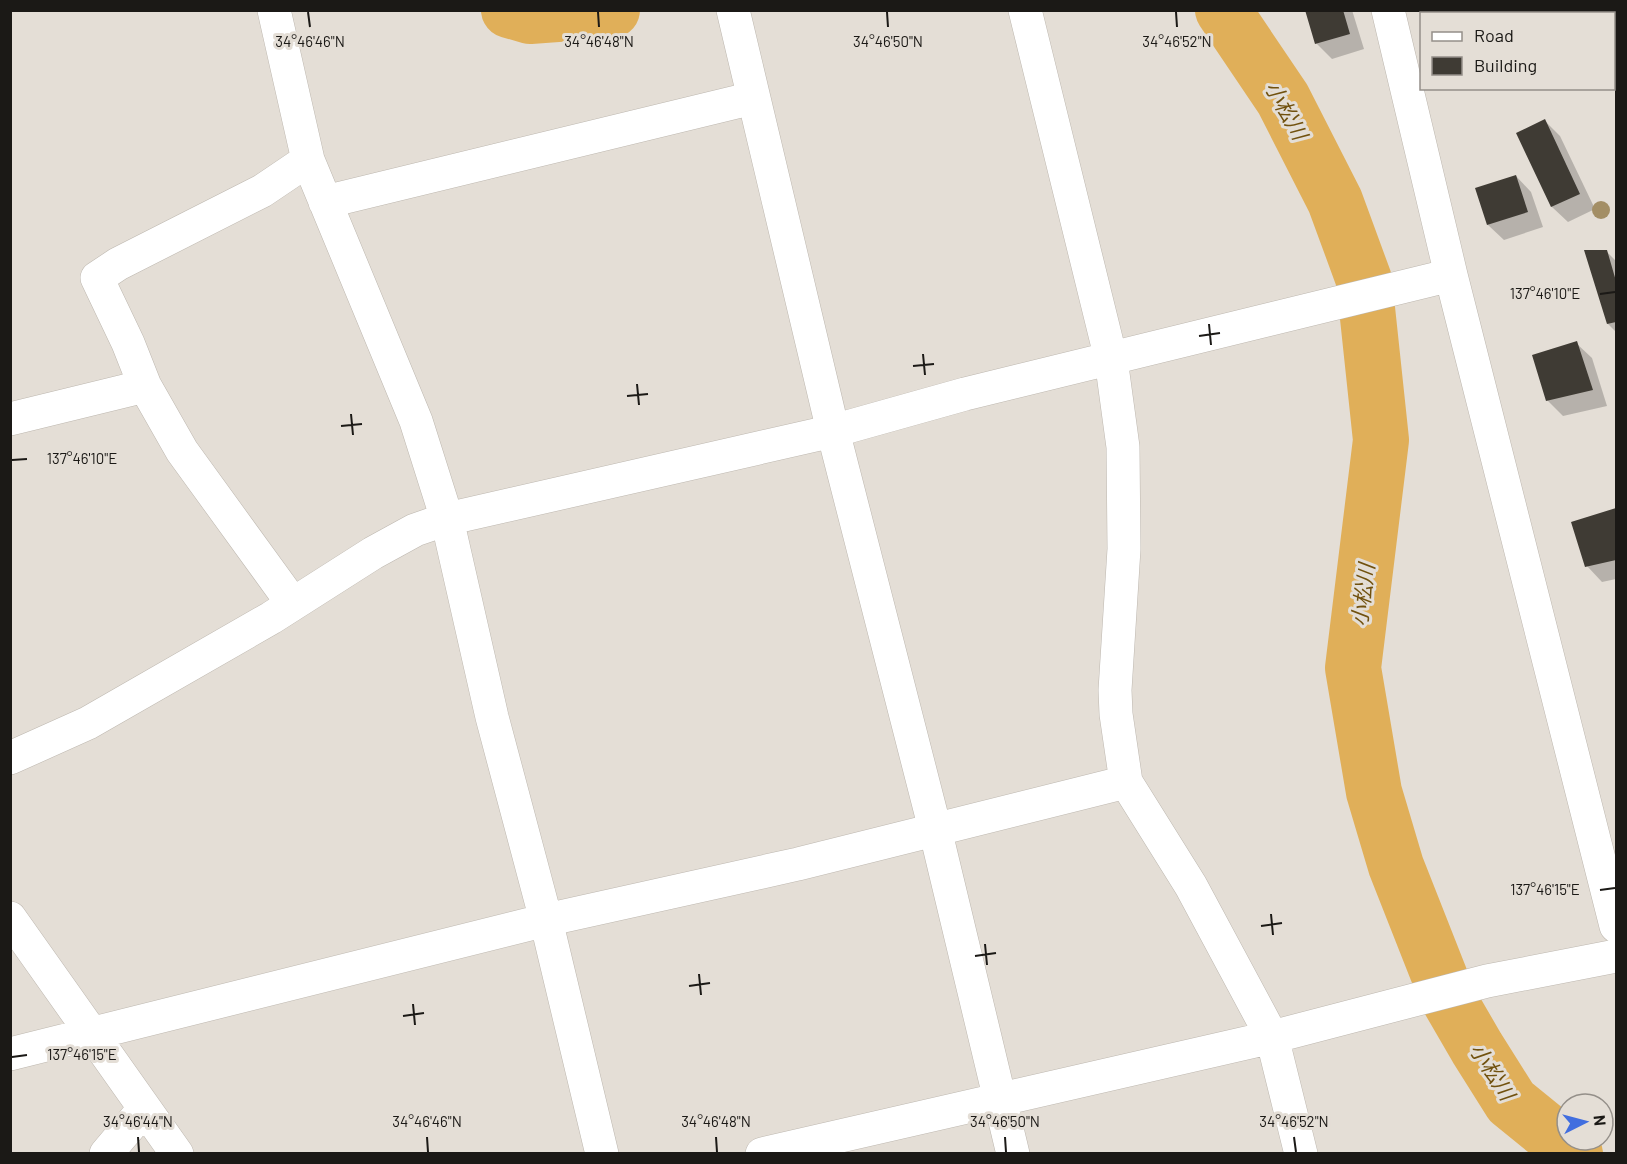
<svg xmlns="http://www.w3.org/2000/svg" width="1627" height="1164" font-family="Barlow,'Noto Sans JP',sans-serif">
<style>
.shadow{fill:#0003}
.lines{fill:none;stroke-linecap:round;stroke-linejoin:round}
.river{stroke:#e0af59;stroke-width:56}
.building{fill:#3f3b34}
.minor-casing{stroke:#bdb7af;stroke-width:34}
.minor{stroke:#fff;stroke-width:33}
.tree{fill:#a38e65}
.ticks{fill:none;stroke:#1b1916;stroke-width:2}
.labels{text-anchor:middle;dominant-baseline:central;stroke-width:6;stroke-linejoin:round;paint-order:stroke}
.water-label{font-size:21px;font-style:italic;fill:#71510e;stroke:#e4ded6}
.ticks-label{font-size:15px;text-anchor:middle;fill:#1b1916;stroke:#e4ded6;stroke-width:6;stroke-linejoin:round;paint-order:stroke}
</style>
<rect width="100%" height="100%" fill="#e4ded6"/>
<!-- shadow -->
<path class="shadow" d="M1306,10h46l12,39 -32,10 -16,-16z
M1476,10h47v4h-46z
M1545,121l15,15 35,73 -27,13 -16,-15 -34,-73z
M1516,176l15,16 12,35 -39,13 -16,-15z
M1606,251l10,10v71l-8,-8z
M1576,343l16,15 15,48 -44,10 -16,-16z
M1616,509v70l-14,3 -15,-16z"/>
<g class="lines">
<!-- river -->
<path class="river" d="M509,10l21,6 82,-6
M1223,10l60,89 52,102 29,79 17,160 -28,228 21,124 22,74 52,132 29,50 34,54 64,52"/>
</g>
<!-- building -->
<path class="building" d="M1305,10h38l7,24 -35,10z
M1475,10h38l1,4h-38z
M1545,119l35,75 -29,13 -35,-74z
M1516,175l12,37 -41,13 -12,-37z
M1584,250h23l9,31v41l-9,2z
M1577,341l16,49 -47,11 -14,-46z
M1616,508v52l-31,7 -14,-45z"/>
<g class="lines">
<!-- minor casing -->
<g class="minor-casing">
<path id="minor" d="M274,10l34,150 108,261 31,98 45,198 54,203 56,234
M733,10l100,421 102,398 78,325
M1025,10l86,349 12,88 1,102 -9,141 1,24 10,68 65,104 81,151 29,117
M1388,10l63,265 165,651
M325,202l428,-104
M10,419l135,-33
M293,604l-111,-153 -37,-65 -17,-43 -31,-65 21,-14 144,-73 46,-31
M10,758l78,-35 183,-105 102,-65 42,-23 32,-11 386,-88 132,-37 486,-119
M10,918l167,236
M10,1054l536,-134 252,-56 328,-82
M106,1154l38,-45
M762,1154l510,-117 215,-56 129,-25"/>
</g>
<!-- minor -->
<use href="#minor" class="minor"/>
</g>
<!-- trees -->
<circle class="tree" cx="1601" cy="210" r="9"/>
<!-- ticks -->
<path class="ticks" d="M308,12l2,15M598,12l1,15M887,12l1,15M1176,12l1,15M1600,294l15,-2M1209,324l2,21M1199,336l21,-3M923,354l2,21M913,366l21,-2M637,384l2,21M627,396l21,-2M351,414l2,21M341,426l21,-2M12,460l15,-1M1600,890l15,-2M1271,914l2,21M1261,926l21,-3M985,944l2,21M975,956l21,-3M699,974l2,21M689,986l21,-3M413,1004l2,21M403,1016l21,-3M12,1057l15,-2M138,1137l1,15M427,1137l1,15M716,1137l1,15M1005,1137l1,15M1294,1137l2,15"/>
<g class="labels">
<!-- water labels -->
<g class="water-label">
<text transform="translate(1287 110) rotate(61)">小松川</text>
<text transform="translate(1362 595) rotate(-83)">小松川</text>
<text transform="translate(1493 1071) rotate(57)">小松川</text>
</g>
</g>
<g class="ticks-label">
<text x="310" y="47">34°46'46"N</text>
<text x="599" y="47">34°46'48"N</text>
<text x="888" y="47">34°46'50"N</text>
<text x="1177" y="47">34°46'52"N</text>
<text x="1545" y="299">137°46'10"E</text>
<text x="82" y="464">137°46'10"E</text>
<text x="1545" y="895">137°46'15"E</text>
<text x="82" y="1060">137°46'15"E</text>
<text x="138" y="1127">34°46'44"N</text>
<text x="427" y="1127">34°46'46"N</text>
<text x="716" y="1127">34°46'48"N</text>
<text x="1005" y="1127">34°46'50"N</text>
<text x="1294" y="1127">34°46'52"N</text>
</g>
<!-- border -->
<rect width="1627" height="1164" fill="none" stroke="#1b1916" stroke-width="24"/>
<!-- legend -->
<rect x="1420" y="12" width="195" height="78" fill="#e4ded6" stroke="#948f89" stroke-width="1.5"/>
<rect x="1432" y="32" width="30" height="9" fill="#ffffff" stroke="#948f89" stroke-width="1.5"/>
<text x="1474" y="42" font-size="18" fill="#1b1916">Road</text>
<rect x="1432" y="57" width="30" height="18" fill="#3f3b34" stroke="#948f89" stroke-width="1.5"/>
<text x="1474" y="72" font-size="18" fill="#1b1916">Building</text>
<!-- north arrow -->
<g transform="translate(1585 1122) rotate(84)"><circle r="28" fill="#e4ded6" stroke="#948f89" stroke-width="1.5"/>
<path d="M0-4.5L10 22L0 15L-10 22Z" fill="#416edf"/>
<text y="-9" font-size="16" font-weight="bold" text-anchor="middle" fill="#1b1916">N</text>
</g>
</svg>
